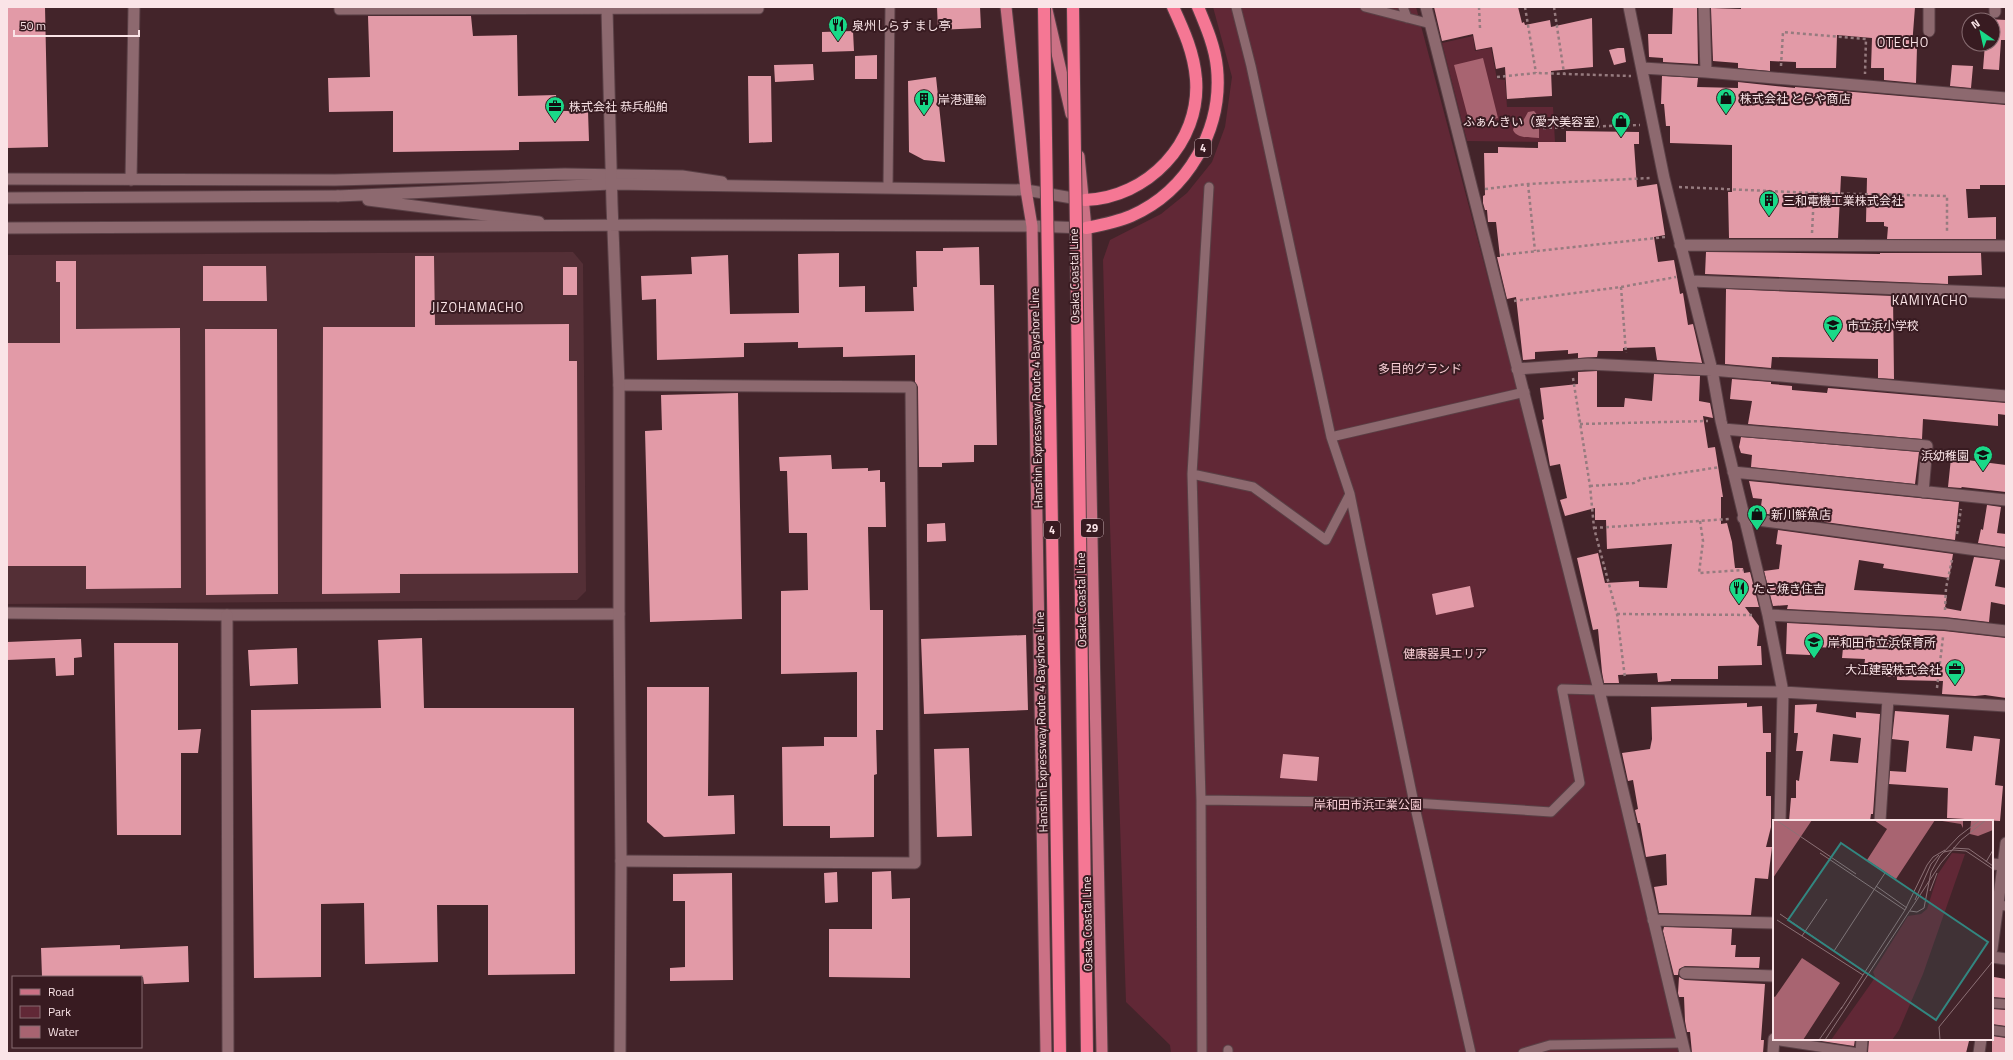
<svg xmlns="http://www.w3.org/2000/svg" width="2013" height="1060" font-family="'Titillium Web','Noto Sans JP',sans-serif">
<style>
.built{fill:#542f36}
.green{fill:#612836}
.water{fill:#a86471}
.building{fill:#e29aa7;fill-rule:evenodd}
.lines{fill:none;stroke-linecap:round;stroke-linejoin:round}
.service-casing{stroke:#5a4046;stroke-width:11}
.minor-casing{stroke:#5a4046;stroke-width:13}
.tertiary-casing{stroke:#5a4046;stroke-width:13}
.primary-casing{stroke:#5a4046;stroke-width:13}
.motorway-casing{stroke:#5a4046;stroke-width:14}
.path{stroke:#967b7f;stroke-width:2.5;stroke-dasharray:3 3;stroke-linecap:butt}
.service{stroke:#8d696f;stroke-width:9}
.minor{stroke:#8d696f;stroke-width:11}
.tertiary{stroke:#8d696f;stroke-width:11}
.primary{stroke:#cb7185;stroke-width:11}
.motorway{stroke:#f57794;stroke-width:12}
.motorway-bridge-casing{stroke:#5a4046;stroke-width:14;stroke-linecap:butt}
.motorway-bridge{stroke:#f57794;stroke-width:12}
.labels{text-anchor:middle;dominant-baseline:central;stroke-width:4;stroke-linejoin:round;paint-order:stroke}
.shield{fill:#381b21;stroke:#c0a8ac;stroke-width:1}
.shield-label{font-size:11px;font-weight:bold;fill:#fae4e7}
.poi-label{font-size:12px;fill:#fae4e7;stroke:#381b21;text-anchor:start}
.street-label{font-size:12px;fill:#fae4e7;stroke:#381b21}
.park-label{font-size:12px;fill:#f9cfd6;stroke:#381b21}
.neighbourhood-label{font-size:13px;letter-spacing:1px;fill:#fae4e7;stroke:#381b21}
.inset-road{fill:none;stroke:#8c7176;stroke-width:1}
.view{fill:#328680;fill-opacity:0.15;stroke:#328680;stroke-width:2}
.inset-edge{fill:none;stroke:#fae4e7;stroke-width:2}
</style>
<rect width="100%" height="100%" fill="#43242a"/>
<!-- built -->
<path class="built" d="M573,252l10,12 3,327 -9,9 -570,4v-349z"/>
<!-- green -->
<path class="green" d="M1213,7h203l186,701 77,345h-508l-1,-8 -44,-43 -16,-477 -7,-265 7,-20 51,-26 26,-21 25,-31 13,-35 7,-50z
M1473,36l2,15 16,-3 6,31 8,1 2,27h46l2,35 -88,-1 -25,-98z"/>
<!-- water -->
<path class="water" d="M1483,58l15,60 -28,7 -16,-60z
M1534,111l5,6v21c-9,-1 -22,1 -26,-8l2,-6 8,-3 5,-9z"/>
<!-- building -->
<path class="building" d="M7,7h38l3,140 -41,1z
M937,7h43l1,21 -43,2z
M1434,7h84l4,16 2,-1 1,3 25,-5 1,7 41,-9 1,49 -42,4 1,25 -45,3 -2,-32 -9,2 -4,-22 -16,3 -3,-16 -31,7z
M1673,7l24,1 1,56 -35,-2v-4l-14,-1 -1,-23h24z
M1741,7h174l-3,39 5,1 -1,36 -32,-3v-12h-13l1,-30 -35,-3 -1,33h-40v-6l-26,-1v10l-32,-3v-5l-25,-2 -2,-53 30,1z
M368,16h103l2,20 44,-1 1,61 38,-1 1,16h31l1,30 -70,1v8l-126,2v-41l-64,1 -1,-34 42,-1z
M1986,19l20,1v20h-5l-2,30 -16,-1 2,-25h8v-24z
M853,31l1,20 -32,1v-20z
M1618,48h6l2,14 -12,3 -5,-15z
M877,55v24h-22v-23z
M813,64l1,16 -39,2 -1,-17z
M1952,65l21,1 -2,22 -21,-2z
M748,76h23l1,66 -23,1z
M1662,76l36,2 -1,9 41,1v-6l57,6v-1l211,18v80h-26v4h-14l2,29 28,-1v22h-109l1,-12 -4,-1v-4h-18l1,-44 -26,-2 -3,62h-109l-1,-46h4v-47l-62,-2v-17h-4l-2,-22h-3z
M936,77l9,85 -21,-2 -15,-8 -1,-71z
M1566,131l73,1v12h-5l3,43 20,-3 8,51 -11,2 4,25 16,-2 6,34 3,-1 5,32 5,-1 9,39 -45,-3 -2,-13 -32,1v3h-25l-1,6 -19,1v-5l-10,1v-4l-33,2v7l-12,1 -7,-63 -9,2 -10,-42h3l-4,-35h-8l-1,-12h-2l-2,-7v-7l2,-1 -1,-42h14v-6l40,1v-6h28z
M979,247l1,38h14l3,160h-23v17l-32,1v4h-23l-1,-80 -3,-5v-27l-72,2v-10l-45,1v-6l-54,1v14l-87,3 -1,-61 -14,1 -1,-24 51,-2 -1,-17 37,-2 2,59 69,-1 -1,-59 41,-1v34l26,-1v26l49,-1 -1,-24h4l-1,-36h27v-3z
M1706,252l174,2v-1h101l1,22 -34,1v8l-243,-10z
M415,256h19l1,69 134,-1v37h8l1,212 -178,1v19l-78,1 1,-267h92z
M56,261h20v68l104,-1 1,260 -95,1v-23h-79v-223h53v-61h-4z
M203,266h63l1,35h-64z
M563,267h14v28h-14z
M1726,289l167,7 1,83 -16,-1v-19l-106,-2 -1,11 -46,-4z
M205,329h72l1,265 -72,1z
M1597,371v36h27l1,-9 27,3 2,-27 46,2 -1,25 11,2 3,15 -10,-2 5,32 7,-1 8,50h-2v27l6,-1 5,19 3,26h8l1,5 6,-1 9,35h-14l14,19 -2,20h4l1,19 -44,1v13h-47v2l-13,1 -1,-9 -39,2 1,8h-15l-2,-11 -4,-43 -5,1 -16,-72 21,-5 7,30 34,-2v6l28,1 5,-44 -65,5 -1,-29h-11v-12l-30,8 -5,-16 7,-2 -7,-34 -10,2 -8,-46 2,-1 -4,-31 38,-4v-12z
M1732,379l39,3v2l21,2v4l35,3 1,-5 178,15v12l-8,-1v12l-75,-7 -1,20 -174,-15 4,-23 -22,-2z
M738,393l4,226 -92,3 -5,-191 17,-1 -1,-35z
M1741,437l178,15 -4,32 -164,-17 1,-12 -11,-2 -2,-6z
M831,455l1,14 36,-1v3l12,-1v12h5l1,45h-18l2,83h13v120h-7l1,44 -3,1v62l-44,1v-12h-47l-1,-79 42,-1v-9h33v-65l-76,2v-83l27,-1 -1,-57h-18l-2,-62h-7l-1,-14z
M1951,458l55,7v27l-44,-5 -1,1 -13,-1z
M1749,481l210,21 -4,38 -195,-27 2,-14 -9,-1z
M1987,505l14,2 -4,26 9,1v13l-28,-4 3,-14 2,1z
M945,523l1,18 -19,1v-18z
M1778,530l175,24 -4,24 -66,-10 1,-4 -25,-4 -5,30 93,5 -2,13 16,3 13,-54 26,3 -5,26 11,2v17l-15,-3 -2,20 -44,-5 -158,-8 1,-4 -15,1 -9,-35 15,-2 3,-24 -6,-1z
M1470,586l4,21 -38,8 -4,-21z
M1787,623l157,8 62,7v60l-21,-3 -10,1 -33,-2 1,-13 -46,-1v-3l-34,-2 2,-16 -23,-1 1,-10 -33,-1v8l-24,-1z
M1026,635l2,75 -104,4 -3,-75z
M422,638l2,70h150l1,266 -87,1v-70h-51l1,57 -73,2 -1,-61 -43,1v73l-67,1 -3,-268 130,-2 -3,-68z
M81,639l1,18 -8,1v17l-18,1 -1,-18 -48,2v-18z
M114,643h64v87l23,-1 -3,24h-17v82h-64z
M297,648l1,36 -48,2 -2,-36z
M647,687h62l-1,109 26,-1 1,39 -71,3 -17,-15z
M1747,703v4l15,-1 1,27h8v19h-5v44h5v31l-5,20h6l-4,32 -13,-1 -4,37 -92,-2 -5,-26 13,-2 -1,-31 -20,3 -6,-34h-2l-3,-13 3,-1 -5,-29 -5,1 -6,-28 28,-4 2,-10 -1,-32z
M1817,704l-1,8 40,6v-6l24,2 -7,100h-2l-1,7h-81l2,-23h5v-18l3,1 4,-30h-7l2,-18h-4l1,-28zM1833,734l28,4 -3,25 -28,-2z
M1895,711l54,4 -3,33 26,3 2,-15 26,3 -5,46 8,1 -3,35 -53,-3 1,-30 -59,-4 1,-13 16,1 3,-31 -17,-2z
M969,748l3,88 -35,1 -3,-88z
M1283,754l36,3 -2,24 -37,-3z
M891,871l1,28 18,-1v80l-81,-1v-48h43v-57z
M837,872l1,30 -13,1 -1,-30z
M732,873l1,107 -63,1v-13l15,-1v-66h-12v-27z
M1664,927l68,2 -1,16h5l-1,12h25l-1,11 -74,-2 -6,3 -1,6h-4l-11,-44z
M120,945v4l68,-3 1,36 -45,2 -1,-7h-101l-1,-29z
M1679,977l6,3 80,4 -4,56h3l-1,13h-71l-2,-21h-3l-2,-11 -1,-24h-5l-1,-4z
M1994,977l12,2v19l-14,-1z
M1992,1009l14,1v16l-14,-2z
M1992,1036l14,2v15h-14z
M1808,1039h47l-1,7z
M1869,1039h90l10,2 -3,12h-98z"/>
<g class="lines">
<!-- service casing -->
<g class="service-casing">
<path id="service" d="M339,7v3l420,-1v-2
M1236,7l15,59 80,371 19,57 64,309 57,250
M1365,7l66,17
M1403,7l4,11
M888,187l2,-180
M1331,437l194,-45
M1192,474l61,13 73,53 24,-46
M1201,800l213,3 137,9 29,-29 -18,-94 37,1
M1998,905l8,1
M1992,1003l14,1
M1992,1030l14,2
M1774,1040l85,13
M1228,1050v3
M1202,1053l-1,-253 -9,-326 17,-287
M1523,1053l27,-8 132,-2"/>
</g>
<!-- minor casing -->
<g class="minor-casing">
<path id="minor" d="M1426,7l173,683 86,363
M1629,7l35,171 48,192 9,51 47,194 15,77 -3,129
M1704,7l2,65
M1995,12v-5
M1929,31v-24
M1643,68l63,4 300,26
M7,179l328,1 230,-6 117,2 40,6
M131,180l3,-173
M338,196l273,-12
M368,200l171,22
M1680,245l326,1
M1691,281l315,12
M1517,369l71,-5 124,6 294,26
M619,385l292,2 4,476 -294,-2
M1723,429l204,17 -4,46
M1733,472l273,28
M1743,518l263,36
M7,613l220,2 392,-1
M1768,615l177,9 61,7
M1599,690l184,2 223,14
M1880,821l8,-122
M1992,864l12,1
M1653,920l121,3
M1992,949l14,-106
M1992,957l14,2
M1685,973l89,3
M1773,1053l1,-14
M1861,1053l1,-14
M1979,1053l2,-14"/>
</g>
<!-- tertiary casing -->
<g class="tertiary-casing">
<path id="tertiary" d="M607,9l5,195 7,181v229l2,247 -1,192
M611,184l415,6 58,10
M7,198l331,-2
M7,228l646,-3 379,1 52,2
M227,615l1,438"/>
</g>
<!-- primary casing -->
<g class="primary-casing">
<path id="primary" d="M1006,7l20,183 6,36 14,827
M1047,10l24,104
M1079,156l7,72 16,825"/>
</g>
<!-- motorway casing -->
<g class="motorway-casing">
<path id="motorway" d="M1085,200c62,-2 116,-57 111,-121 -2,-26 -12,-48 -23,-72
M1086,228c15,-3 31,-6 45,-12 57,-25 92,-87 86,-148 -2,-21 -11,-42 -19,-61"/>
</g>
<!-- path -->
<path class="path" d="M1479,7l1,21
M1525,7l11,66
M1554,7l10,66
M1781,66l2,-34 83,7 -1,35
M1497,77l39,-4 95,3
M1543,128l97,-3
M1528,184l7,67
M1679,187l135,6 133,3v37
M1485,189l43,-5 123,-6
M1812,233l2,-40
M1501,255l164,-18
M1621,287l5,66
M1514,301l107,-14 55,-10
M1573,378l17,108 4,42 23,86 8,64
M1580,424l128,-3
M1590,486l44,-3 8,-4 78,-12
M1700,521l3,20 -4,32 44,-3
M1594,528l135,-9
M1957,534l4,-25
M1945,610l1,-22 6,-28
M1617,614l138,1
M1937,688l6,-51"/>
<!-- service -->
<use href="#service" class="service"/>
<!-- minor -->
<use href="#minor" class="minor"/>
<!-- tertiary -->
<use href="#tertiary" class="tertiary"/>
<!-- primary -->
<use href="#primary" class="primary"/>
<!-- motorway -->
<use href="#motorway" class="motorway"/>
<!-- motorway-bridge casing -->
<g class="motorway-bridge-casing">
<path id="motorway-bridge" d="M1044,7l16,1046
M1073,7l14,1046"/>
</g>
<!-- motorway-bridge -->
<use href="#motorway-bridge" class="motorway-bridge"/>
</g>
<!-- icons -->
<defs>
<g id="restaurant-pin" transform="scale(1)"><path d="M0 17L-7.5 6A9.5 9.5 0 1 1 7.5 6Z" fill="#19d988" stroke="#381b21"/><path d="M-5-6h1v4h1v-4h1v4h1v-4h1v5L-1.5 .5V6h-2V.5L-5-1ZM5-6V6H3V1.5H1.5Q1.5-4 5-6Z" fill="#111"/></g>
<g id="shop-pin" transform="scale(1)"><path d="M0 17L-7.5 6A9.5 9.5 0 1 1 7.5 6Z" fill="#19d988" stroke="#381b21"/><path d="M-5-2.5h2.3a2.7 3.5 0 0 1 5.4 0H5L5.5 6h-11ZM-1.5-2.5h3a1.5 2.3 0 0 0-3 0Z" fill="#111"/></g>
<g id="building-pin" transform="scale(1)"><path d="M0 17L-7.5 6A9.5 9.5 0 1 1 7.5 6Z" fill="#19d988" stroke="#381b21"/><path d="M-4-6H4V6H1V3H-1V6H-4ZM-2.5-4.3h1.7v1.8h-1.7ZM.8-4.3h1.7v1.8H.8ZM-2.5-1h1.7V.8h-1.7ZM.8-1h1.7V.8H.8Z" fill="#111"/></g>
<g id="office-pin" transform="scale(1)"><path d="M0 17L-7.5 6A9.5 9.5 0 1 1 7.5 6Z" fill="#19d988" stroke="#381b21"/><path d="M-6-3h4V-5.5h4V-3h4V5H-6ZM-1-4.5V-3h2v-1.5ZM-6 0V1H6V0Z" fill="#111"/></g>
<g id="school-pin" transform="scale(1)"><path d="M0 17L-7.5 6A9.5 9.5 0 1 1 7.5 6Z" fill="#19d988" stroke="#381b21"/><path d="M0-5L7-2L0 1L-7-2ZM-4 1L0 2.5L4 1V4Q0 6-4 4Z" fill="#111"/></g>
</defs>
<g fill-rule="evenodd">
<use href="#restaurant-pin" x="838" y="25"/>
<use href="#shop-pin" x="1726" y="98"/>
<use href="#building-pin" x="924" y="99"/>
<use href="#office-pin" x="555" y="106"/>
<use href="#shop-pin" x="1621" y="121"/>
<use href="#building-pin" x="1769" y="200"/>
<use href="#school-pin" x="1833" y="325"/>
<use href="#school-pin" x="1983" y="455"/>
<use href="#shop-pin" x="1757" y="514"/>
<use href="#restaurant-pin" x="1739" y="588"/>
<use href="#school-pin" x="1814" y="642"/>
<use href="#office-pin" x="1955" y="669"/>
</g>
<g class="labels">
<!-- shield labels -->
<g class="shield">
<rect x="1195" y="139" width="16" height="18" rx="3"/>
<rect x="1081" y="519" width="22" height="18" rx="3"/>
<rect x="1044" y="521" width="16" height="18" rx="3"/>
</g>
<g class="shield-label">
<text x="1203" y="148">4</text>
<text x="1092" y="528">29</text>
<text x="1052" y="530">4</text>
</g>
<!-- poi labels -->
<g class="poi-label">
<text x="852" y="25">泉州しらす まし亭</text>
<text x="1740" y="98">株式会社 とらや商店</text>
<text x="938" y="99">岸港運輸</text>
<text x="569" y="106">株式会社 恭兵船舶</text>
<text x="1607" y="121" text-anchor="end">ふぁんきい（愛犬美容室）</text>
<text x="1783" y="200">三和電機工業株式会社</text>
<text x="1847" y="325">市立浜小学校</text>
<text x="1969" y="455" text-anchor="end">浜幼稚園</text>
<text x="1771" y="514">新川鮮魚店</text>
<text x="1753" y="588">たこ焼き住吉</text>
<text x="1828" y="642">岸和田市立浜保育所</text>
<text x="1941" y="669" text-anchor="end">大江建設株式会社</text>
</g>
<!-- street labels -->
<g class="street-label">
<text transform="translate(1074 276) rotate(-91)">Osaka Coastal Line</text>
<text transform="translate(1036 398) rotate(-91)">Hanshin Expressway Route 4 Bayshore Line</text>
<text transform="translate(1081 600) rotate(-91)">Osaka Coastal Line</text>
<text transform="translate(1041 722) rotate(-91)">Hanshin Expressway Route 4 Bayshore Line</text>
<text transform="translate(1087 924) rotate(-91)">Osaka Coastal Line</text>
</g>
<!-- park labels -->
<g class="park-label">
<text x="1420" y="368">多目的グランド</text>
<text x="1445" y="653">健康器具エリア</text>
<text x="1368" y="804">岸和田市浜工業公園</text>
</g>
<!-- neighbourhood labels -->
<g class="neighbourhood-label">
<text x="1903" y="42">OTECHO</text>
<text x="1930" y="300">KAMIYACHO</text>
<text x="478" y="307">JIZOHAMACHO</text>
</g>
</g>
<!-- overview -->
<g transform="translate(1773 820)">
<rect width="220" height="220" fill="#43242a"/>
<path d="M179,33l13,1 -42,120 -24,56 -7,10h-61l41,-58 3,-5 -2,-5 35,-56 13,-2 6,-5 11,-35z" fill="#612836"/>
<path d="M0,0h39l-39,58zM101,0h61l-39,59 -29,-19 20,-31zM163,0h27v8l-2,-4zM198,0h22v10l-15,6 -8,-2zM29,138l38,25 -37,57h-30v-44l2,1z" fill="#a86471"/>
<path class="inset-road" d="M3,0l80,54M180,28l16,1 24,17M171,32l9,-2 13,1 27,18M47,33l85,57M213,42l7,-12M103,66l31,22M157,71l7,-18M142,80l16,-36 8,-9M137,91l7,1 7,-4 7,-36 9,-16 19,-20 21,-16M7,94l86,59M4,100l86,55M29,116l25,-37M61,131l51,-78M68,189l64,-99 22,-45 6,-8 12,-7M46,220l23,-33M52,220l116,-177 20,-23 25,-20M167,220l-1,-13 54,-66"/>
<path class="view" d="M68,23l147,99 -52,78 -148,-100z"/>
<rect width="220" height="220" class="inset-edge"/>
</g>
<!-- border -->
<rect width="2013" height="1060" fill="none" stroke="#fae4e7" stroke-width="16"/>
<!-- legend -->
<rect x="12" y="976" width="130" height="72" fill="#381b21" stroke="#866b70"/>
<rect x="20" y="989" width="20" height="6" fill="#cb7185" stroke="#866b70"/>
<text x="48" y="996" font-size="12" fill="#fae4e7">Road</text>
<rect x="20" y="1006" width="20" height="12" fill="#612836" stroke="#866b70"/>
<text x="48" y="1016" font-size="12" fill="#fae4e7">Park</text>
<rect x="20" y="1026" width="20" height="12" fill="#a86471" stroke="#866b70"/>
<text x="48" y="1036" font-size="12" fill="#fae4e7">Water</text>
<!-- north arrow -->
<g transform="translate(1981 32) rotate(326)"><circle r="19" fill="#381b21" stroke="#866b70"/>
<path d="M0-3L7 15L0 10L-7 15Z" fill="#19d988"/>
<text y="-6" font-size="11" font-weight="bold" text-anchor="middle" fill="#fae4e7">N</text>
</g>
<!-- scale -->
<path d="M14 30v6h125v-6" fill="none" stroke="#fae4e7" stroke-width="2"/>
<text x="20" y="30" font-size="12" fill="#fae4e7" stroke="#381b21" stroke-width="3" paint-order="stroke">50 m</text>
</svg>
